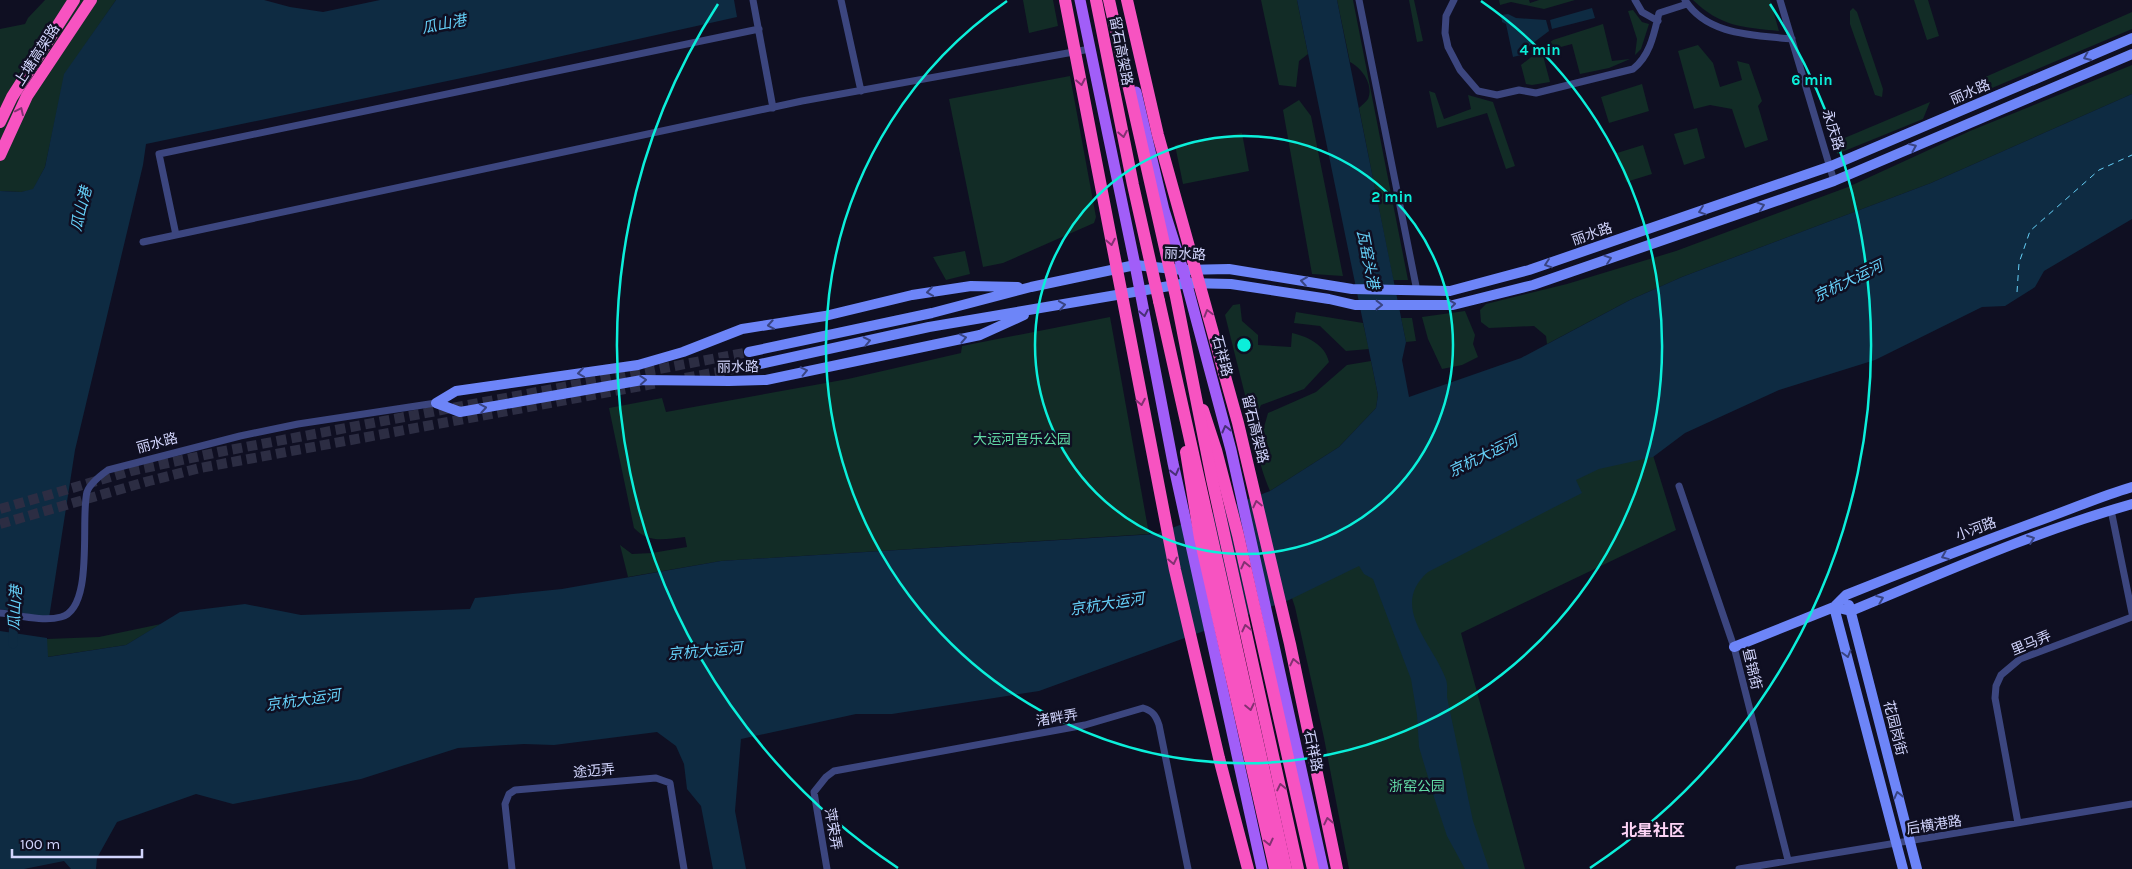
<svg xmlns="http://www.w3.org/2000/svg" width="2132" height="869" font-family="Karla,'Noto Sans SC',sans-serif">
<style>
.green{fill:#122c26}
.water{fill:#0e2b42}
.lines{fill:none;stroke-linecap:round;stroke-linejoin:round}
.canal{stroke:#0e2b42;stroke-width:9}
.ferry{stroke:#65d0f8;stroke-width:1;stroke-dasharray:6 5;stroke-linecap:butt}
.secondary-tunnel{stroke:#2c2d43;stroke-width:10;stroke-dasharray:10 5;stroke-linecap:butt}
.street{stroke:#3c467f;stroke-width:7}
.secondary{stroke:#6d85f8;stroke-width:10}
.primary{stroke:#a15ef8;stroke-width:11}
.highway{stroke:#f753c1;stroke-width:12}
.highway-bridge{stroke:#f753c1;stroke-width:12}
.oneway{stroke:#394482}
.oneway2{stroke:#833172}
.oneway3{stroke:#492f78}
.ring{fill:none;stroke:#0befda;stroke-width:2.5}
.labels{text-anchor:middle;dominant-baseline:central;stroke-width:5;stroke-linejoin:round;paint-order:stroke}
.street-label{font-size:14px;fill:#d2d5fd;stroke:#0f0f22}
.park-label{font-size:14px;fill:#61d9a4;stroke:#0f0f22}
.water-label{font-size:15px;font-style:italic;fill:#65d0f8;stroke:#0f0f22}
.quarter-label{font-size:16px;font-weight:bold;fill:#fdd4f6;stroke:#0f0f22}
.centre{fill:#0befda;stroke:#0f0f22;stroke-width:2.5}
.ring-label{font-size:15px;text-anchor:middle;font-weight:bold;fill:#0befda;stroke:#0f0f22;stroke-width:5;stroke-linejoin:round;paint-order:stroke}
</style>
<rect width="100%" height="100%" fill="#0f0f22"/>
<!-- green -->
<path class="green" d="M45,0h71l-51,74 -20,93 -12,23 -12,2 -21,-1v-162l25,-5 3,-6z
M1023,0h30l5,26 -29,7z
M1261,0h36l11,54 -9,7 -3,26 -17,-2z
M1337,0h16l55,280h-15l-34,-172c3,-3 7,-6 9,-9 6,-14 -6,-31 -18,-37z
M1409,0h5l9,41 -6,1z
M1499,0h30l1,3 9,-3h36l-31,9 -33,-7 -11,3z
M1693,0h77l9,31c-37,-4 -58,-4 -86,-31z
M1914,0h14l11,36 -12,4z
M1853,8l4,4 26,77 -1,8 -7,-2 -25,-71v-13z
M1633,10l9,12 7,2 -8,25 -6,6 2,-16 -9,-28z
M2132,12v17l-147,62 -5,-1 -6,-8z
M1603,24l9,37 18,-2 -21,9 -29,6 -8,-30 -30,8 8,30 -18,3 -6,-1 -5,-19 32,-25z
M1698,45l15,18 7,24 22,-7 -5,-19 12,3 13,37 -4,5 10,34 -23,8 -13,-39 -22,-4 -16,4 -16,-58z
M2132,65v29l-201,89 -249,94 -52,23 -83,44 -1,-8 -12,-10 -45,2 -8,-6 -1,-12 6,-6 81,-20 109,-33 172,-64 122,-56z
M1070,76l26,141 -2,6 -91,40 -20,4 -34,-168z
M1642,84l7,27 -40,12 -8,-26z
M1429,91l6,2 9,26 27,-10 -3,-14 25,7 22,64 -9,3 -19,-56 -50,15z
M1299,100l12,16 32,160 -31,-2 -29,-164z
M1930,102l-7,17 -86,35 -2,-12z
M1697,128l8,30 -21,7 -10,-31z
M1242,133l7,38 -66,13 -8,-39z
M1643,145l9,29 -26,8 -9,-29z
M965,251l5,23 -24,6 -13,-23z
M1240,304l2,17 16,14v10l33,2 1,-14c17,4 33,12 37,29l-25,27 -43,16 -6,13 -5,-3 -25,-100 8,-10z
M1465,311l10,24 -2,9 5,13 -16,8 -20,4 -14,-30 -6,-22z
M1296,312l67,11 6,26 -23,2 -26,-25 -26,-3z
M1110,317l39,217 -428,27 -93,16 -8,-32 12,9 20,-1 35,-6 -2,-10c-20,2 -36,7 -51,-9l-25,-120 53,-10 4,14 182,-33 113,-26 1,-7z
M1401,318h11l4,23 -10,1z
M1371,361l7,34 -2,13 -37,39 -69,44c-15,-38 -13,-39 -2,-78l48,-21 31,-27z
M1640,413l36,117 -215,103 64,236h-176l-25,-131 -29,-131 -9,-27z
M161,624l-35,21 -79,12v-18l52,-2z"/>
<!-- water -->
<path class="water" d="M116,0h148l26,7 33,5 57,-12h354l3,17 -261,58 -330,69 -3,21 -68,285 -26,168 -49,-9v-418l21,1 12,-3 12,-22 19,-93z
M1297,0h40l69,342 -4,18 7,37 112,-39 109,-58 52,-23 249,-94 201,-89v125l-88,52 -9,16 -30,19 -23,1 -107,53 -96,30 -94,43 -32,24 -54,12 -23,11 6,13 -154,79c-39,34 4,71 17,105 3,6 2,13 2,20l26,124 16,48h-24l-18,-33 -13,-39 -15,-50 -2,-32 -6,-36 -38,-100 -9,-5 -5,-8 -70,34 -250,91 -147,23h-36l-115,25 -6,72 11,58h-33l-12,-63 -14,-17 -3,-25 -8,-18 -19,-14 -103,13 -30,-1 -66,4 -97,31 -128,25 -37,-10 -79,28 -20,36 -1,11h-25l-7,-8 -40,8h-24v-238l47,7 1,19 78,-12 54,-33 65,-8 56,11 169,-6 5,-11 87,-9 159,-28 435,-27 114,-43 69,-44 37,-39 2,-13z
M1592,8l3,10 -43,11 -2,-9z
M1508,14l8,4 30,2 3,11 -24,18 -4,6 -8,2 -7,-33 -4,-2 -1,-7z"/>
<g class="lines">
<!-- canal -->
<path class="canal" d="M13,644l1,-37"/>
<!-- ferry -->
<path class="ferry" d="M2017,292l2,-29 11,-32 69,-61 33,-15"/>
<!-- secondary-tunnel -->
<path class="secondary-tunnel" d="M685,378l66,-12
M0,509l131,-38 88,-19 530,-100
M0,524l149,-43 51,-13 458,-85"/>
<!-- street -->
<path class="street" d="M753,0l20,108
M841,0l20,91
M1359,0l58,291
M1454,0l-8,16 -1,17 3,14 12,23 18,21 19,4 22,-5 17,3 97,-24c17,-13 21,-35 26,-56l28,-9
M1635,0l7,12 16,9
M1685,0c22,36 70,35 107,39
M1780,0l54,181
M176,235l-17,-81 600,-125
M143,242l659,-141 288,-52
M1679,486l55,161 54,213
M2111,510l21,103
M0,613c18,2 43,9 61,4 34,-9 19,-99 26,-125 3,-9 14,-17 21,-22l132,-34 58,-12 138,-21
M2018,823l-23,-125 1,-12 5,-11 19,-16 112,-42
M512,869l-7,-65 4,-10 6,-4 141,-12 14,5 14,86
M827,869l-13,-77 12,-15 8,-6 251,-46 58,-17c10,3 13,8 16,17l29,144
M1739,869l393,-65"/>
<!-- secondary -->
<path class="secondary" d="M749,352l183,-39 99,-26 104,-22 48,5 46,-1 123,20 98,2 79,-21 302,-104 301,-128
M751,366l178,-39 258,-44 44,1 98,15 26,6h98l80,-20 301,-104 298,-127
M436,403l24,9 182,-32 87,1 37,-1 214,-45 44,-20
M436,403l20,-12 182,-26 45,-13 59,-23 83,-13 87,-21 59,-9 47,1
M1849,605l68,264
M1834,607l17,4c92,-38 185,-80 281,-107
M1834,607l69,262
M1734,647l100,-40 12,-12c67,-27 135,-53 203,-78 28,-10 55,-22 83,-30"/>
<!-- primary -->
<path class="primary" d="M1080,0l55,265 38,198 89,406
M1136,92l28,118 19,60 48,180 92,419"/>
<!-- highway -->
<path class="highway" d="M0,122l12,-25 62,-97
M0,155l27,-59 64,-96
M1159,301l127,568
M1203,410l13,40 22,85 75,334
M1186,452l14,86 75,331"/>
<!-- highway-bridge -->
<path class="highway-bridge" d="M1065,0l110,570 44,188 29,111
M1096,0l37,185 26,116
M1109,0l67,297 36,182 86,390
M1127,0l31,135 80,288 52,221 47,225"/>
</g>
<!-- one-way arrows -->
<defs><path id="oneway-chevron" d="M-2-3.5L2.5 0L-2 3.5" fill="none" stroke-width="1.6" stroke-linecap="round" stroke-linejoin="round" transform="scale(1.25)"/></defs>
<g class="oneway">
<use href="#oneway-chevron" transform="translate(2087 57) rotate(157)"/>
<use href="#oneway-chevron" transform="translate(1913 147) rotate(-23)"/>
<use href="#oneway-chevron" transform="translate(1761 206) rotate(-19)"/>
<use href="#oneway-chevron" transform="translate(1702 211) rotate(161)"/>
<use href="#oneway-chevron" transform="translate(1608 259) rotate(-19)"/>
<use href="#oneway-chevron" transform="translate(1548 264) rotate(161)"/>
<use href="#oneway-chevron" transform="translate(1304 281) rotate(-171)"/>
<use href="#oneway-chevron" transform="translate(930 292) rotate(172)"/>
<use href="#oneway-chevron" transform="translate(1452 304) rotate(-6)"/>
<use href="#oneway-chevron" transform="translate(1062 305) rotate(-9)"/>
<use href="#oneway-chevron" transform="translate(1379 305)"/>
<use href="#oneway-chevron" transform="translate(771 325) rotate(170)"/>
<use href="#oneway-chevron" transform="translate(963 338) rotate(-11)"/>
<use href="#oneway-chevron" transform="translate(867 341) rotate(-12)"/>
<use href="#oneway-chevron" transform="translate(804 371) rotate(-12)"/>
<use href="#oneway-chevron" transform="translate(581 373) rotate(172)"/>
<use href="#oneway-chevron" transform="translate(643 380) rotate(-4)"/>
<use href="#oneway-chevron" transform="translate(483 408) rotate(-10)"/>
<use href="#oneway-chevron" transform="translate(2031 539) rotate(-21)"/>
<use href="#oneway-chevron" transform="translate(1945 556) rotate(158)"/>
<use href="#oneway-chevron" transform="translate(1880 599) rotate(-22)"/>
<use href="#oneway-chevron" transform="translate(1847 654) rotate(75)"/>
<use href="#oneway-chevron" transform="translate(1898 795) rotate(-104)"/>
</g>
<g class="oneway2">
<use href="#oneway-chevron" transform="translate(1081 82) rotate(79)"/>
<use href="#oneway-chevron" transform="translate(20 111) rotate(-65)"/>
<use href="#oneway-chevron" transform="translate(1123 134) rotate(79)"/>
<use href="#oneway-chevron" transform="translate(1111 242) rotate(79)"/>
<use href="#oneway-chevron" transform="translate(1208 313) rotate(-106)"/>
<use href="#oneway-chevron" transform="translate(1141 402) rotate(79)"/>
<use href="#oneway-chevron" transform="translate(1257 504) rotate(-103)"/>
<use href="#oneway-chevron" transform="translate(1173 561) rotate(78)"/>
<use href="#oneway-chevron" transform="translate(1245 565) rotate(-103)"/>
<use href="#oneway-chevron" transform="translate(1246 628) rotate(-103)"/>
<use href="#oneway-chevron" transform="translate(1294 662) rotate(-102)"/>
<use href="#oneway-chevron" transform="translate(1250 707) rotate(78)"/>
<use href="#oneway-chevron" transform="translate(1281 787) rotate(-102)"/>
<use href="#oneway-chevron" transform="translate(1328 821) rotate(-102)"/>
<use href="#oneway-chevron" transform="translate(1269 842) rotate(77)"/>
</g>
<g class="oneway3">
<use href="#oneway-chevron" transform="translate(1144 313) rotate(79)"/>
<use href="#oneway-chevron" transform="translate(1226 429) rotate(-104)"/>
<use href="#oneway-chevron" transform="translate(1175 472) rotate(76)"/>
</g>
<!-- distance rings -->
<g class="ring">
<circle cx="1244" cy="345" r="209"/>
<path d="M1481 1A418 418 0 1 1 1007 1"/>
<path d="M898 868A627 627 0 0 1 718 4M1770 4A627 627 0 0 1 1590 868"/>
</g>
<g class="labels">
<!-- street labels -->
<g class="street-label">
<text transform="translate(1121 51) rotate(79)">留石高架路</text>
<text transform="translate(37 55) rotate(-57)">上塘高架路</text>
<text transform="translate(1970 92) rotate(-23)">丽水路</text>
<text transform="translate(1833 130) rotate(73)">永庆路</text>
<text transform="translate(1592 234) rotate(-19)">丽水路</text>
<text transform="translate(1185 254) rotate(3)">丽水路</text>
<text transform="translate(1222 356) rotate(75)">石祥路</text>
<text transform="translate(738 367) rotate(-1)">丽水路</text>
<text transform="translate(1255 429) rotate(76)">留石高架路</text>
<text transform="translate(157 443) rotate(-15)">丽水路</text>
<text transform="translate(1976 529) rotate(-20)">小河路</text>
<text transform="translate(2031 643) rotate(-23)">里马弄</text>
<text transform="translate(1752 669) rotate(77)">昼锦街</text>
<text transform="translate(1057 718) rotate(-10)">渚畔弄</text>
<text transform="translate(1895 728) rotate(76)">花园岗街</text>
<text transform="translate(1313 751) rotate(78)">石祥路</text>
<text transform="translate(594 771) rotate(-5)">途迈弄</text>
<text transform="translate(1934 825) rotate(-9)">后横港路</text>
<text transform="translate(833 829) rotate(80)">萍荣弄</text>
</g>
<!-- park labels -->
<g class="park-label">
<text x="1022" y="439">大运河音乐公园</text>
<text x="1417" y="786">浙窑公园</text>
</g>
<!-- water labels -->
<g class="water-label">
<text transform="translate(444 24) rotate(-11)">瓜山港</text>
<text transform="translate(81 209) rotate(-76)">瓜山港</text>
<text transform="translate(1368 259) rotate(79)">瓦窑头港</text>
<text transform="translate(1848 281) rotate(-26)">京杭大运河</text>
<text transform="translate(1483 456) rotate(-26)">京杭大运河</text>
<text transform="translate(1107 604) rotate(-9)">京杭大运河</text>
<text transform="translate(15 608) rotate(-87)">瓜山港</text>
<text transform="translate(705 651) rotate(-5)">京杭大运河</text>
<text transform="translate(303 700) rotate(-8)">京杭大运河</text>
</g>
<!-- quarter labels -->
<g class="quarter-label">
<text x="1653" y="830">北星社区</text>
</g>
</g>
<circle cx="1244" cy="345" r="8" class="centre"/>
<g class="ring-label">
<text x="1540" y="55">4 min</text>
<text x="1812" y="85">6 min</text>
<text x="1392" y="202">2 min</text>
</g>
<!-- scale -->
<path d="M12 849v8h130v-8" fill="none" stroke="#d2d5fd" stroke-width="2.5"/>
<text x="20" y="849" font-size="15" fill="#d2d5fd" stroke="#0f0f22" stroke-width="4" paint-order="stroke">100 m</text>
</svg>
